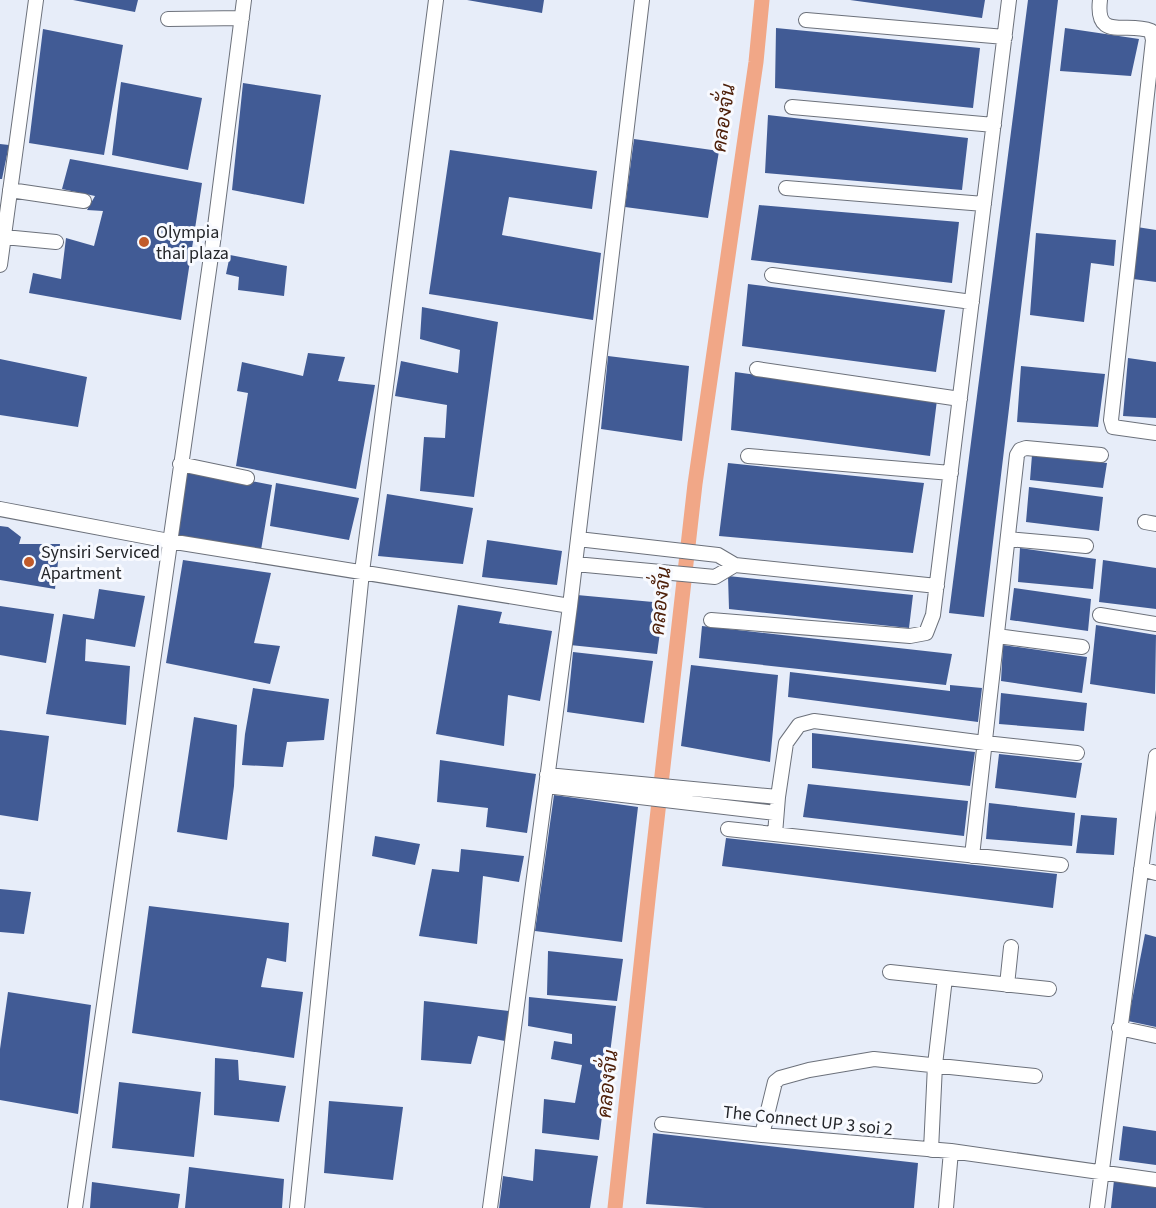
<svg xmlns="http://www.w3.org/2000/svg" width="1156" height="1208" font-family="'Source Sans 3',Sarabun,sans-serif">
<style>
.lines{fill:none;stroke-linecap:round;stroke-linejoin:round}
.canal{stroke:#f1a787;stroke-width:15}
.building{fill:#415b95}
.minor-casing{stroke:#6c717b;stroke-width:16}
.minor{stroke:#fff;stroke-width:14}
.poi-dot{fill:#c15b2a;stroke:#f8faff;stroke-width:2}
.labels{text-anchor:middle;dominant-baseline:central;stroke-width:6;stroke-linejoin:round;paint-order:stroke}
.poi-label{font-size:18px;fill:#232529;stroke:#f8faff;text-anchor:start}
.street-label{font-size:18px;fill:#232529;stroke:#f8faff}
.water-label{font-size:20px;font-style:italic;fill:#4e200a;stroke:#f8faff}
</style>
<rect width="100%" height="100%" fill="#e7edf9"/>
<g class="lines">
<!-- canal -->
<path class="canal" d="M615,1208l34,-318 46,-406 61,-422 6,-62"/>
</g>
<!-- building -->
<path class="building" d="M73,0h65l-3,12z
M467,0h77l-2,13z
M850,0h135l-3,18z
M1028,0h30l-74,617 -35,-4z
M776,28l204,20 -7,60 -198,-20z
M1065,28l74,11 -8,37 -71,-5z
M43,29l80,16 -19,110 -75,-12z
M121,82l81,16 -14,72 -76,-15z
M243,83l78,12 -17,109 -72,-14z
M768,115l200,23 -6,52 -197,-17z
M634,139l85,12 -11,67 -83,-11z
M0,144l9,1 -7,34h-2z
M450,150l147,21 -5,38 -83,-12 -7,38 99,18 -8,67 -164,-26z
M70,159l132,24 -21,137 -152,-27 4,-20 28,6 5,-41 28,8 9,-35 -16,-1 8,-14 -33,-7z
M759,205l200,17 -7,61 -201,-23z
M1137,227l19,3v52l-23,-3z
M1036,233l80,7 -2,26 -23,-3 -7,59 -54,-7z
M230,255l57,11 -3,30 -46,-6 1,-13 -13,-3z
M748,284l197,26 -9,62 -194,-26z
M422,307l76,15 -24,175 -54,-6 4,-54 21,1 2,-33 -52,-9 6,-35 57,12 2,-23 -40,-11z
M308,353l37,4 -7,24 37,4 -19,104 -120,-23 12,-73 -11,-2 5,-29 61,14z
M608,356l81,10 -7,75 -81,-12z
M1128,358l28,4v56l-33,-2z
M0,359l87,18 -9,50 -78,-12z
M1021,366l84,8 -7,53 -81,-5z
M735,372l202,28 -7,56 -199,-26z
M1032,455l75,8 -4,25 -73,-8z
M728,463l196,20 -11,70 -194,-17z
M183,468l89,17 -11,65 -88,-14z
M276,483l83,15 -10,42 -79,-14z
M1029,487l74,10 -4,34 -73,-9z
M387,494l86,14 -10,56 -85,-8z
M0,526l8,1 13,10 -2,7h41l-5,45 -55,-9z
M487,540l75,11 -5,34 -75,-8z
M1020,548l76,11 -3,30 -75,-7z
M183,560l88,13 -17,70 26,3 -10,38 -104,-21z
M1103,560l53,8v41l-57,-7z
M728,576l185,19 -4,33 -180,-19z
M1014,588l77,11 -3,32 -78,-11z
M99,589l46,7 -10,51 -49,-8 -1,22 45,5 -4,59 -80,-11 17,-100 31,5z
M577,595l87,8 -7,51 -87,-9z
M458,605l44,7 -3,11 53,8 -12,70 -32,-6 -4,51 -68,-12z
M0,606l54,8 -8,49 -46,-8z
M1096,625l60,10 -1,59 -65,-10z
M702,626l250,28 -6,31 -247,-27z
M1003,645l84,12 -5,36 -81,-12z
M573,652l80,9 -9,62 -77,-11z
M691,665l87,10 -8,87 -89,-16z
M790,672l160,19v-6l32,3 -4,34 -190,-25z
M253,688l76,11 -5,41 -37,2 -4,25 -41,-2 3,-31z
M1001,693l86,10 -3,28 -85,-7z
M194,717l43,8 -3,61 -7,54 -50,-8z
M0,730l49,6 -11,85 -38,-6z
M812,733l163,19 -5,34 -158,-18z
M999,754l83,9 -6,35 -81,-10z
M440,760l96,14 -9,59 -41,-6 2,-19 -51,-6z
M808,784l160,17 -4,35 -161,-19z
M554,795l84,12 -16,135 -87,-11z
M989,803l86,10 -3,33 -86,-7z
M1081,815l36,3 -3,37 -38,-2z
M375,836l45,8 -5,21 -43,-9z
M726,838l331,36 -4,34 -331,-42z
M461,849l63,7 -5,26 -36,-6 -6,68 -58,-8 13,-67 27,3z
M0,889l31,3 -7,42 -24,-2z
M149,906l140,17 -3,39 -19,-4 -6,29 42,5 -9,66 -162,-25z
M1145,934l11,3v90l-28,-6z
M548,951l75,8 -6,42 -70,-6z
M8,992l83,13 -13,109 -78,-14v-51z
M529,997l87,9 -17,134 -57,-7 2,-34 31,4 7,-38 -31,-6 3,-18 18,3v-10l-44,-8z
M424,1001l85,10 -4,30 -27,-5 -7,28 -50,-4z
M215,1058l23,2 1,20 47,6 -7,36 -65,-7z
M119,1082l82,10 -7,65 -82,-9z
M329,1101l74,6 -10,73 -69,-7z
M1123,1126l33,5v34l-37,-5z
M653,1133l265,30 -4,45h-209l-59,-4z
M535,1149l63,7 -8,52h-91l4,-32 30,5z
M189,1167l95,12 -2,29h-97z
M1114,1180l42,6v22h-45z
M92,1182l88,12 -2,14h-88z"/>
<g class="lines">
<!-- minor casing -->
<g class="minor-casing">
<path id="minor" d="M1100,0c-5,42 26,21 51,31l2,9 -42,380 2,7 43,6
M168,19l74,-1
M806,20l199,17
M792,107l202,18
M786,188l198,16
M10,190l74,11
M4,237l52,5
M0,265l36,-265
M772,275l200,27
M757,369l203,30
M748,456l203,17
M180,464l67,14
M0,509l169,32 401,65
M1145,522l11,2
M1008,539l78,7
M575,564l140,13 20,-12 -17,-10 -140,-16
M735,565l202,21
M1100,615l56,9
M711,620l199,16 16,-3 7,-18 76,-615
M997,636l85,11
M547,775l231,22
M546,786l230,27
M728,829l333,36
M775,834l3,-37 8,-54 13,-18 15,-4 171,22 92,10
M972,856l45,-401 3,-5 6,-2 75,7
M1141,869l15,4
M890,972l159,17
M1007,985l4,-38
M1119,1028l37,8
M662,1124l100,11 189,16 205,29
M762,1135l13,-53 5,-4 29,-8 65,-11 161,17
M931,1150l4,-85 10,-87
M75,1208l138,-966 31,-242
M297,1208l65,-636 74,-572
M490,1208l80,-602 72,-606
M946,1208l5,-57
M1097,1208l59,-452"/>
</g>
<!-- minor -->
<use href="#minor" class="minor"/>
</g>
<!-- markers -->
<g class="poi-dot">
<circle cx="144" cy="242" r="6"/>
<circle cx="29" cy="562" r="6"/>
</g>
<g class="labels">
<!-- poi labels -->
<g class="poi-label">
<text x="156" y="232">Olympia<tspan x="156" dy="21">thai plaza</tspan></text>
<text x="41" y="552">Synsiri Serviced<tspan x="41" dy="21">Apartment</tspan></text>
</g>
<!-- street labels -->
<g class="street-label">
<text transform="translate(808 1121) rotate(6)">The Connect UP 3 soi 2</text>
</g>
<!-- water labels -->
<g class="water-label">
<text transform="translate(724 118) rotate(-82)">คลองจั่น</text>
<text transform="translate(661 601) rotate(-84)">คลองจั่น</text>
<text transform="translate(608 1084) rotate(-84)">คลองจั่น</text>
</g>
</g>
</svg>
